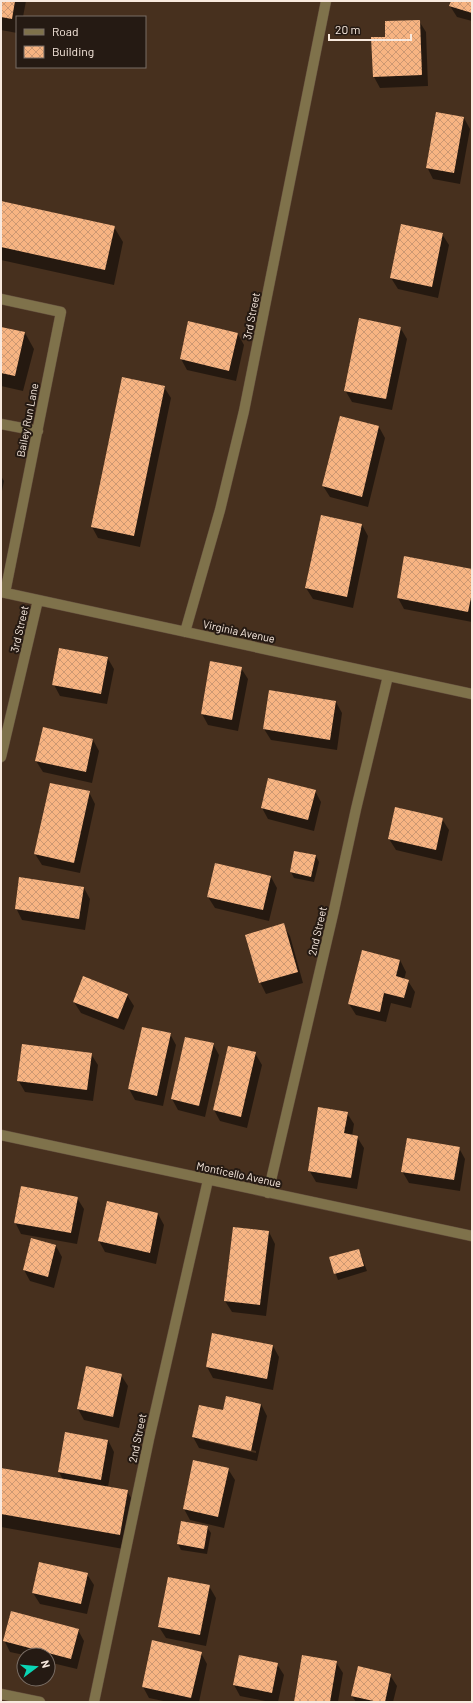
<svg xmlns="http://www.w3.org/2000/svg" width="473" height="1703" font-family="Barlow,sans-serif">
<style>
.shadow{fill:#0007;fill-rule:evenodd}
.building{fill:url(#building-cross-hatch)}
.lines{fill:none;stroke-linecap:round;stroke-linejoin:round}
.minor-casing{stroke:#634e3d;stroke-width:11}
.minor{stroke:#7f724b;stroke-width:10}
.labels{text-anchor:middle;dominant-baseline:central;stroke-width:4;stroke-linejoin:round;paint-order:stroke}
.street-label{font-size:11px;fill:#f8e9de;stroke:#251a13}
</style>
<defs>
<pattern id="building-cross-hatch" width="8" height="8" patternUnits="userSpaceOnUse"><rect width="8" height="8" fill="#f7b482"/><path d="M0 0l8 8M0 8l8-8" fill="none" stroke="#cc9872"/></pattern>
</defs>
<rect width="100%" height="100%" fill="#47301e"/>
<!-- shadow -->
<path class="shadow" d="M1,1h25l-3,16h-6v16l-16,-3z
M452,1h20v20l-15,-4 -7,-11z
M419,21l7,11 2,54 -48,2 -6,-11z
M437,113l27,5 6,11 -10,55 -27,-5 -6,-12z
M1,202l113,25 9,15 -9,43 -113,-25z
M442,234l7,11 -11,53 -40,-9 -7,-11z
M400,327l7,12 -15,71 -40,-8 -7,-12z
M1,328l24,5 9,16 -11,42 -22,-5z
M238,334l6,11 -8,36 -49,-11 -6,-11z
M164,387l7,11 -31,149 -42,-9 -6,-11z
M379,427l6,11 -17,69 -38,-10 -7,-11z
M1,476l3,5 -3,15z
M362,525l6,11 -15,72 -40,-9 -7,-11z
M405,557l67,13v52l-68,-13 -6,-11z
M60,649l47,8 7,12 -7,35 -47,-8 -6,-11z
M211,662l30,6 7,11 -10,52 -30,-6 -6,-11z
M336,702l6,11 -5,37 -66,-10 -7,-11z
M93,740l6,11 -7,32 -49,-11 -7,-11z
M315,791l6,11 -7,29 -46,-12 -6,-11z
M89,792l6,12 -15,69 -38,-8 -7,-11z
M442,819l7,11 -7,31 -46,-11 -7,-11z
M316,856l3,6 -5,20 -20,-4 -3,-6z
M271,877l6,11 -8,33 -54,-13 -7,-11z
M84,888l6,11 -5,31 -63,-10 -6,-12z
M283,925l7,11 13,47 -37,11 -6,-12z
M400,960l6,12 -2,8 4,1 7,11 -4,16 -20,-5 -5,19 -30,-7 -7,-11z
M127,995l7,11 -10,24 -43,-17 -7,-11z
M170,1034l6,11 -13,61 -28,-6 -6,-11z
M213,1044l6,11 -14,62 -27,-7 -6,-11z
M255,1053l7,12 -15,63 -27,-7 -6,-11z
M91,1054l7,11 -5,36 -68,-9 -7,-12z
M347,1113l7,11 -2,12 5,1 7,11 -7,41 -41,-7 -7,-12z
M459,1148l6,11 -5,32 -51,-8 -7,-12z
M77,1198l7,11 -7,35 -56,-10 -6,-12z
M158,1214l6,11 -8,39 -51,-12 -6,-11z
M269,1232l6,12 -9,72 -34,-4 -7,-11z
M32,1239l24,7 6,11 -8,31 -24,-7 -6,-11z
M359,1250l8,21 -29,9 -8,-22z
M273,1346l6,11 -6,33 -60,-12 -6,-11z
M121,1375l7,11 -9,42 -35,-8 -6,-11z
M261,1404l6,12 -10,45 -58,-13 -6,-11 31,-25zM200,1438l56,13v2l-56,-13z
M108,1440l6,12 -6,35 19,4 9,15 -7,44 -128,-23v-58l62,11 -4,-8z
M194,1461l34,8 7,11 -11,48 -34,-8 -6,-11z
M207,1527l4,6 -4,21 -26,-4 -3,-6z
M87,1574l7,11 -7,29 -47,-10 -7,-11z
M209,1586l7,12 -10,48 -40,-8 -7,-11z
M78,1630l6,11 -7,28 -29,-7v-7h-24l-14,-3 -6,-12z
M201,1653l6,11 -8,38h-31l-19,-4 -6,-11z
M336,1662l7,11 -5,29h-43z
M277,1664l7,11 -6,27h-8l-30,-6 -6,-11z
M390,1675l7,11 -4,16h-37l-4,-6z"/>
<!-- building -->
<path class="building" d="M1,1h14l-3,18 -11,-2z
M451,1h21v12l-23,-7z
M420,20l2,55 -49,2 -2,-40h14v-16z
M436,112l28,5 -10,56 -28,-5z
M1,201l114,25 -10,44 -104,-23z
M401,224l42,9 -11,54 -42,-9z
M359,318l42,9 -15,72 -42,-8z
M188,321l50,12 -9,38 -49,-12z
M1,327l24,5 -10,44 -14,-3z
M122,377l43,9 -31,150 -43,-9z
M340,416l39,10 -17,71 -40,-11z
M321,515l41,9 -15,73 -42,-9z
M404,556l68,13v24l-4,19 -71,-14z
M59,648l49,9 -7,37 -49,-9z
M210,661l32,6 -10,53 -31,-6z
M269,690l67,11 -6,39 -67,-11z
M43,727l50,12 -7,33 -51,-11z
M268,778l48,12 -8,30 -47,-12z
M50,783l40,8 -16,72 -40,-9z
M395,807l48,11 -7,32 -48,-11z
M294,851l22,4 -5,22 -21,-5z
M215,863l56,13 -8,34 -56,-13z
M19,877l65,10 -5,32 -64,-10z
M284,923l14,49 -39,11 -14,-48z
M362,950l38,10 -4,16 13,4 -5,18 -20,-5 -4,19 -32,-8z
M83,976l45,18 -10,25 -45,-17z
M142,1027l29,6 -14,63 -29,-7z
M185,1037l29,6 -15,63 -28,-7z
M22,1044l70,9 -5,37 -70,-9z
M228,1046l28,6 -15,65 -28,-7z
M318,1107l30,5 -4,21 14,3 -7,42 -43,-7z
M407,1138l53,9 -6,33 -53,-8z
M21,1186l57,11 -7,36 -57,-10z
M107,1201l51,12 -8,40 -52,-12z
M233,1227l36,4 -9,74 -36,-4z
M31,1238l25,7 -8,32 -25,-7z
M359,1249l5,17 -30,8 -5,-17z
M212,1333l61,12 -6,34 -61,-12z
M86,1366l36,8 -9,43 -36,-8z
M226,1396l35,8 -10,47 -59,-14 7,-32 24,5z
M65,1432l43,8 -7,40 -43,-8z
M193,1460l36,8 -11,49 -35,-8z
M1,1468l127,22 -8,45 -119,-21z
M181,1521l27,5 -4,23 -27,-5z
M39,1562l49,11 -7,31 -49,-11z
M168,1577l42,8 -10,50 -42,-8z
M11,1611l68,18 -8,30 -68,-18z
M152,1640l50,12 -11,46 -49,-11z
M239,1655l39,8 -6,30 -39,-8z
M302,1655l35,6 -7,41h-36z
M358,1666l33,8 -6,28h-7l-27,-6z"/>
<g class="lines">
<!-- minor casing -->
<g class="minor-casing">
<path id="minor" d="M1,299l60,13 -56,281
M1,424l37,7
M1,592l471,102
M185,632l35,-122 24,-99 82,-410
M1,757l37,-157
M1,1135l471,101
M268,1193l66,-283 22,-101 32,-133
M1,1694l39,8
M94,1702l55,-263 59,-259"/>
</g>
<!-- minor -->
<use href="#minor" class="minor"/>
</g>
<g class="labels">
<!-- street labels -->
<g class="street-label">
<text transform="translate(251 316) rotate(-79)">3rd Street</text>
<text transform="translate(27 420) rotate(-79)">Bailey Run Lane</text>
<text transform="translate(19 629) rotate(-77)">3rd Street</text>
<text transform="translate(239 631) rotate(12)">Virginia Avenue</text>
<text transform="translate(317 931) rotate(-77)">2nd Street</text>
<text transform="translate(239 1174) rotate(12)">Monticello Avenue</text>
<text transform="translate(137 1438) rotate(-78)">2nd Street</text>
</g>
</g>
<!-- border -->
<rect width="473" height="1703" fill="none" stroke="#f8e9de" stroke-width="4"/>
<!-- legend -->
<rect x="16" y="16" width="130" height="52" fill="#251a13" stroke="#796d64"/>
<rect x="24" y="29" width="20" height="6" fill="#7f724b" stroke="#796d64"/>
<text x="52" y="36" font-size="12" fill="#f8e9de">Road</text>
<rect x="24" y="46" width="20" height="12" fill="url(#building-cross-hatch)" stroke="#796d64"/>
<text x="52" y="56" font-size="12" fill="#f8e9de">Building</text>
<!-- north arrow -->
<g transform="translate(36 1667) rotate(74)"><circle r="19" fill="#251a13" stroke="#796d64"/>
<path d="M0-3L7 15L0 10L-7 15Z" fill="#0ad5b5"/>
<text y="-6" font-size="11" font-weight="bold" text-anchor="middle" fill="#f8e9de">N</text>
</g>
<!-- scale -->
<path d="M329 34v6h82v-6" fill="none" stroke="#f8e9de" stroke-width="2"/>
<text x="335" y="34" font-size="12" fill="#f8e9de" stroke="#251a13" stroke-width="3" paint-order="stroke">20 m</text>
</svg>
